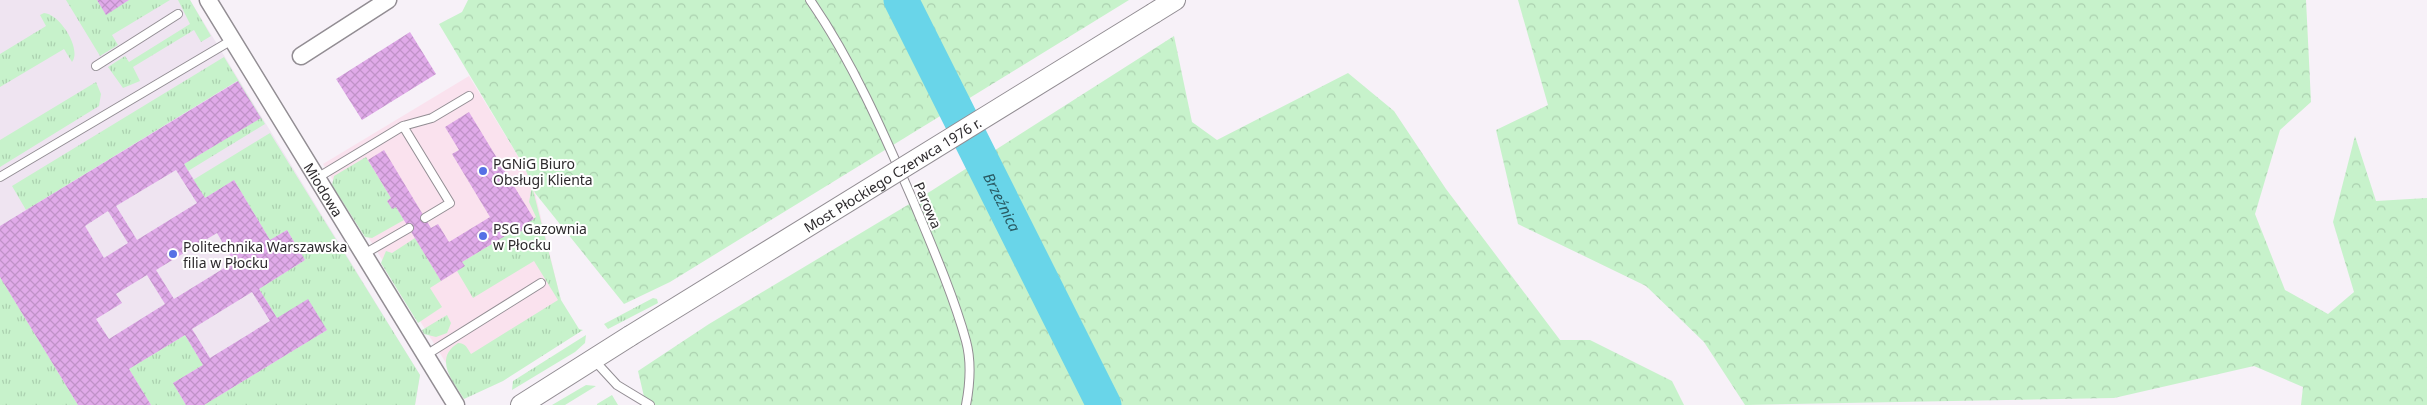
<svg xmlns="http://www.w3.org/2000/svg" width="2427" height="405" font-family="'Noto Sans',sans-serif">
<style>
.commercial{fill:#fae2ee}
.built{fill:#efe4f1}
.grass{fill:url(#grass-tufts)}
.forest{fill:url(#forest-crowns)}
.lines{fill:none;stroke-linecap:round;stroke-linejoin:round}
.river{stroke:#69d5e9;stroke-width:35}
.building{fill:url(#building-cross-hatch);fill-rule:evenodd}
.service-casing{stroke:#928d93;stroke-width:10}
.minor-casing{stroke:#928d93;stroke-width:19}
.tertiary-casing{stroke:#928d93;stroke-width:22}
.service{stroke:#fff;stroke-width:8}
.minor{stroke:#fff;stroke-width:16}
.tertiary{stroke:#fff;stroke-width:20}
.tertiary-bridge-casing{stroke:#928d93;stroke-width:22;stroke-linecap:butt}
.tertiary-bridge{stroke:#fff;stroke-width:20}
.poi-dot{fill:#5570e5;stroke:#fff;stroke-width:2}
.labels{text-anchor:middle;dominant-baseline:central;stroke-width:4;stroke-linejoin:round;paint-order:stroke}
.poi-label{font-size:14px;fill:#2d2a2d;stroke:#fff;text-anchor:start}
.street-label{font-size:14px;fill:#2d2a2d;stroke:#fff}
.water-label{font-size:15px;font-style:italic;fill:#295962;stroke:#fff}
</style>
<defs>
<pattern id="grass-tufts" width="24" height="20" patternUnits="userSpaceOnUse" patternTransform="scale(1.25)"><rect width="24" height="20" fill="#c7f2cb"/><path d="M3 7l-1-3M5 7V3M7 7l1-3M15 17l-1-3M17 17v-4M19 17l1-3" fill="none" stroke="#abd0af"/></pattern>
<pattern id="forest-crowns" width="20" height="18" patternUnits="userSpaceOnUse" patternTransform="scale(1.25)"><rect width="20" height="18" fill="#c7f2cb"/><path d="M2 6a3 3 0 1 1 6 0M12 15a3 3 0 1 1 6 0" fill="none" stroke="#abd0af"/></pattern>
<pattern id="building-cross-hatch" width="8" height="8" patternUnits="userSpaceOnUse" patternTransform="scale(1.25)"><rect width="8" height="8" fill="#e0aae9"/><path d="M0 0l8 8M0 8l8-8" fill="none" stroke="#c092c8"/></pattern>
</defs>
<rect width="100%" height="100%" fill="#f7f1f8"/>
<!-- commercial -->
<path class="commercial" d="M469,76l55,90 11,27 28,116 -109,67 -131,-212z"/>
<!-- built -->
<path class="built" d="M0,0h95l19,28 43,-28h33l230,375 -5,30h-415z"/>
<!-- grass -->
<path class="grass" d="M66,0h31l9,14 23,-14h41l-58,35 6,10 -18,11z
M178,0h12l21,36 -10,6 -7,-12 -61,37 7,14 -17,7 -15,-21 17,-11 4,6 61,-38z
M44,13c16,1 38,36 28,49l-8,-13 -64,38v-33l46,-28 -6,-11z
M224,57l41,67 -77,47 -4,-7 76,-46 -23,-37 -211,129 -14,-24z
M96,82l5,12 -2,12 -99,61v-27z
M270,133l150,242 -5,30h-211l123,-75 -50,-12 -18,-29 46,-29 -18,-30 -17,10 -36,-60 -29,18 -12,-18z
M366,157l25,41 -4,3 9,6 8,13 -32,18 -7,-1 -33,-52 2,-9z
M532,186l29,114 18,29 4,1 -80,51 -39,18c-11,-18 -31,-40 -6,-56 8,0 9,5 13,11l87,-54 -24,-39 -61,37 -16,-27 7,-5 -2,-4 53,-32 2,3 9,-5 -2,-3 12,-8 -7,-15z
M415,238l26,43 -11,7 12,19 -24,16 -37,-60 5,-12 6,2z
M0,277l78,128h-78z
M653,298l4,1 1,4 -50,26 -4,-5z
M447,315l4,8 -4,10 -11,4 -12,-3 -2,-4z
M185,335l18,30 -30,18 13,22h-35l-22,-36z
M586,335l-1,8 -10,9 -63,38 1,-9z
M586,385l10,1 -31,19h-13z
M612,395l6,10h-21v-1z"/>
<!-- forest -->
<path class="forest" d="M468,0h661l-459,282 -46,22 -89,-111 -11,-27 -85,-142 23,-12z
M1518,0h788l5,102 -31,28 -25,84 30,76 43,24 26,-22 -21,-70 22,-86 21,65 51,-3v207h-126l2,-18 -49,-21 -140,32 -369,7 -41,-63 -58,-56 -128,-62 -22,-94 52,-25z
M1174,36l18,86 25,18 131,-67 46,38 52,78 114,151h30l82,41 12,24h-1038l-8,-34 71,-47 222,-133z"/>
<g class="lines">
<!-- river -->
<path class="river" id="s1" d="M901,0l203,405"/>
</g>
<!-- building -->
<path class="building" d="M97,0h32l-23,15z
M410,32l26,42 -74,46 -26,-41z
M238,81l23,37 -77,46 21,34 29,-18 36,60 17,-10 18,30 -46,29 18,29 31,-19 19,31 -123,75h-18l-13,-22 30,-18 -18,-30 -56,34 22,36h-73l-78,-128v-51zM176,170l21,33 -60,37 -21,-34zM108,211l20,32 -24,15 -19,-32zM217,233l17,29 -60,37 -18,-29zM147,275l18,29 -56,35 -13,-20 26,-16 -6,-9zM252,292l18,29 -60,37 -18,-29z
M469,112l65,107 -10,6 2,3 -9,6 -2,-4 -53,32 3,4 -24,15 -45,-74 -4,2 -5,-8 4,-3 -23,-38 16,-10 47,78 7,-4 11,18 41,-25 -38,-63 7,-4 -14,-23z"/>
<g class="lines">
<!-- service casing -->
<g class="service-casing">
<path id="service" d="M810,0c43,62 74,134 104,203 18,43 40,94 52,138 6,22 4,43 0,64
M96,66l82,-52
M403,126l29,-8 37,-22
M0,177l232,-137
M317,178l86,-52 47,77 -25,15
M364,254l45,-26
M426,355l115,-72
M594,360l23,25 33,20"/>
</g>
<!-- minor casing -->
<g class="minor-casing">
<g id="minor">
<path id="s2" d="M208,0l248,405"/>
<path d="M301,56l87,-56"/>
</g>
</g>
<!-- tertiary casing -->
<g class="tertiary-casing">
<path id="tertiary" d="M1154,13l21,-13
M521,405l109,-69"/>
</g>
<!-- service -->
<use href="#service" class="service"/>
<!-- minor -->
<use href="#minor" class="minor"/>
<!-- tertiary -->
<use href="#tertiary" class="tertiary"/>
<!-- tertiary-bridge casing -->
<g class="tertiary-bridge-casing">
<g id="tertiary-bridge">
<path id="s3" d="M630,336l524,-323"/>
</g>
</g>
<!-- tertiary-bridge -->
<use href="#tertiary-bridge" class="tertiary-bridge"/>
</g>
<!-- markers -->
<g class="poi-dot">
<circle cx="483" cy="171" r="5"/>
<circle cx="483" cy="236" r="5"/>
<circle cx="173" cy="254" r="5"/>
</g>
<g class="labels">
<!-- poi labels -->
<g class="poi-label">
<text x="493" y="163">PGNiG Biuro<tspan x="493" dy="16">Obsługi Klienta</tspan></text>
<text x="493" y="228">PSG Gazownia<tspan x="493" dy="16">w Płocku</tspan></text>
<text x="183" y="246">Politechnika Warszawska<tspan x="183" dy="16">filia w Płocku</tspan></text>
</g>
<!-- street labels -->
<g class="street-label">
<text stroke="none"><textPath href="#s3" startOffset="308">Most Płockiego Czerwca 1976 r.</textPath></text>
<text stroke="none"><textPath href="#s2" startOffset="222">Miodowa</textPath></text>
<text transform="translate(928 205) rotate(67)">Parowa</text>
</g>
<!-- water labels -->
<g class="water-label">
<text stroke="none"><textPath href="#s1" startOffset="226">Brzeźnica</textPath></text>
</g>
</g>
</svg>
